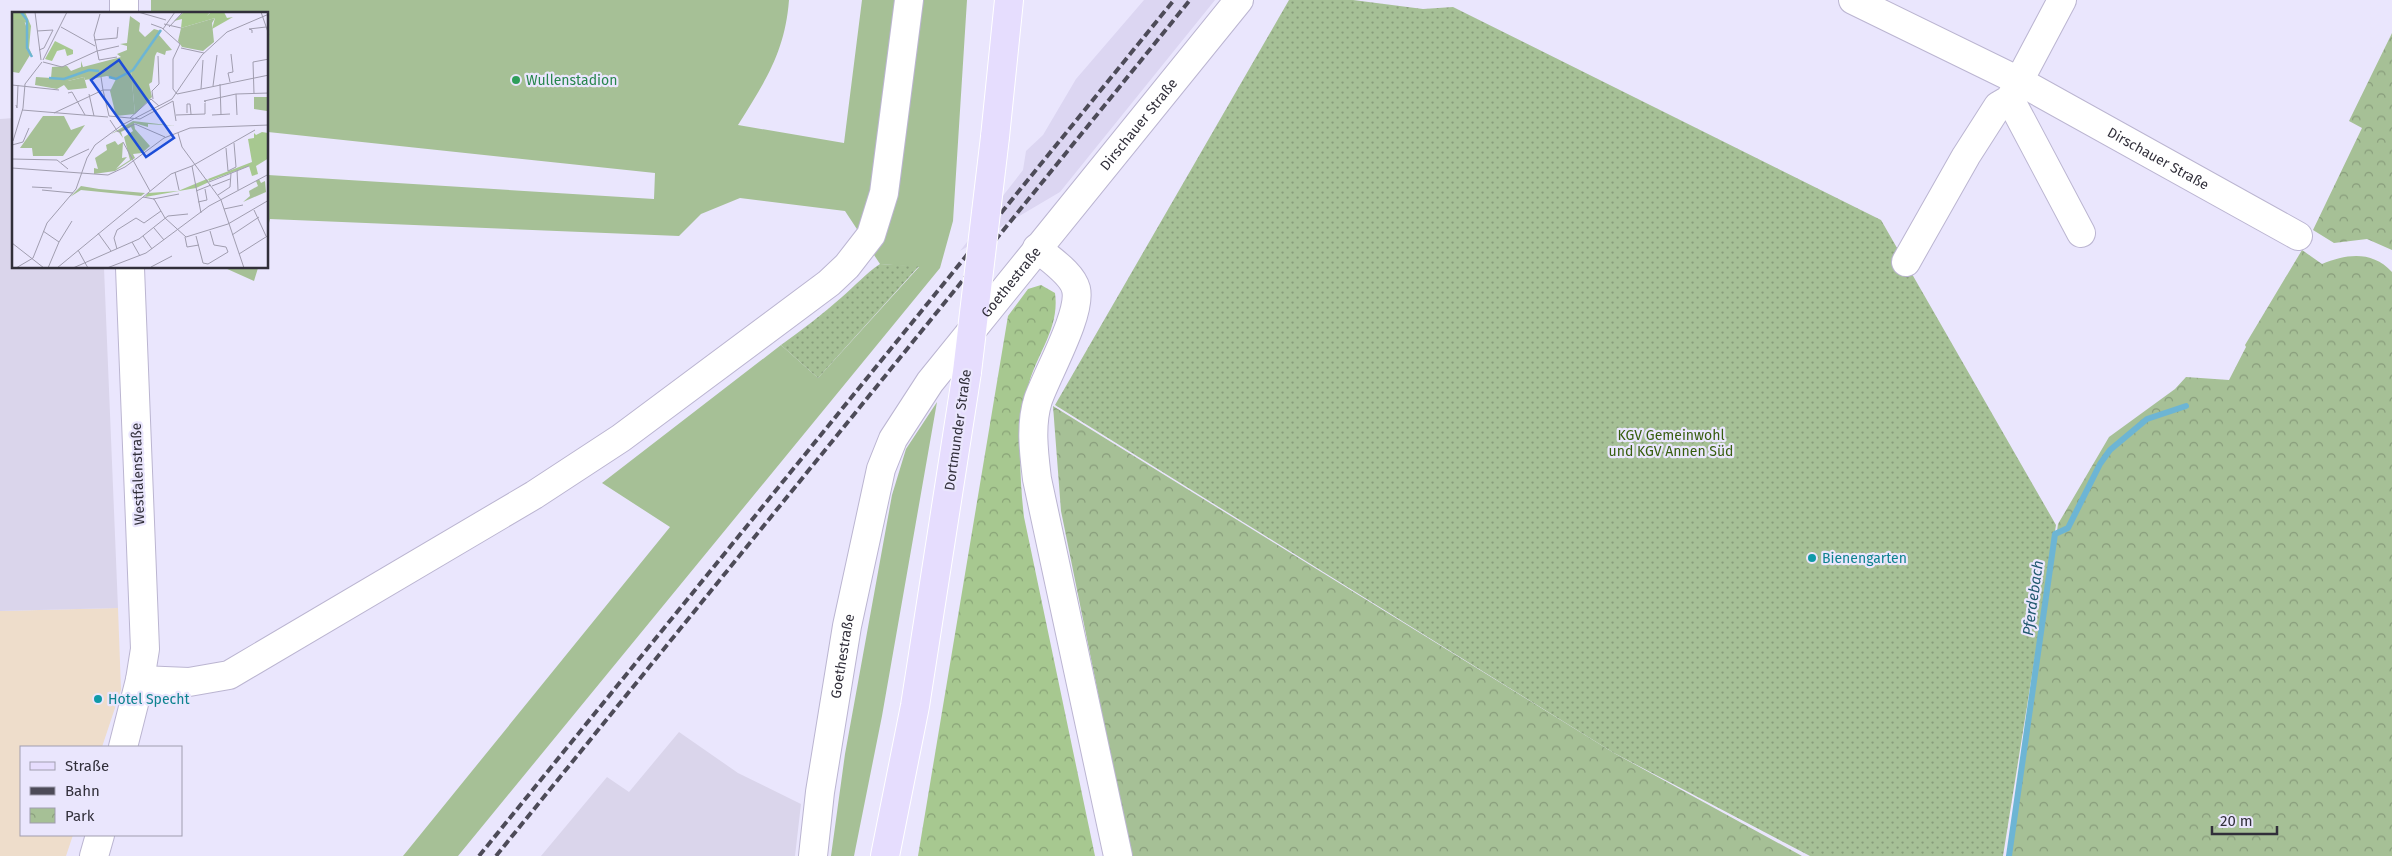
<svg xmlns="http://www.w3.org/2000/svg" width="2392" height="856" font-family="'Fira Sans',sans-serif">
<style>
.commercial{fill:#eeddcb}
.industrial{fill:#dad5eb}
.built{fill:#dcd6f2}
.grass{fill:#a6c096}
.forest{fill:url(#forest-crowns)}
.park{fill:url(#park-crowns)}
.garden{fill:url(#garden-dots)}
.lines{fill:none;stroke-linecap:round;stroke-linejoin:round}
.stream{stroke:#6db5d4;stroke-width:6}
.minor-casing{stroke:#bbb5d1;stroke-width:30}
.major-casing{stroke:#fff;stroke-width:30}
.minor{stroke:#fff;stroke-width:28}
.major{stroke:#e6ddfe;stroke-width:28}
.rail{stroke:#4d4b58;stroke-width:4;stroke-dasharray:8 4;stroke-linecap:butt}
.major-bridge-casing{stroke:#fff;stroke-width:30;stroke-linecap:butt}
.major-bridge{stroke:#e6ddfe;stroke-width:28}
.leisure-dot{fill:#2e9e5b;stroke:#eae6fd;stroke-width:2}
.culture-dot{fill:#0f9aa8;stroke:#eae6fd;stroke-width:2}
.labels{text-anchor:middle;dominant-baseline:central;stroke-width:4.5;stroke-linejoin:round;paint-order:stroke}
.leisure-label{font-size:14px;fill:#27864d;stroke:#eae6fd;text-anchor:start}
.street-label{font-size:14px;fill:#312f3a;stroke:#eae6fd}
.park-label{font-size:14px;fill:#365d0d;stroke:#eae6fd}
.culture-label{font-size:14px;fill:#0d838f;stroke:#eae6fd;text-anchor:start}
.water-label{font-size:15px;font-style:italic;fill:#20596f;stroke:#eae6fd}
.inset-river{fill:none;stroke:#6db5d4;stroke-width:2.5}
.inset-road{fill:none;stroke:#a09daf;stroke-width:1}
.view{fill:#1d4ed8;fill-opacity:0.15;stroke:#1d4ed8;stroke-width:2.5}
.inset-edge{fill:none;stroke:#312f3a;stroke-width:2.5}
</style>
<defs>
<pattern id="forest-crowns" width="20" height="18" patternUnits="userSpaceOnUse" patternTransform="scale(1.25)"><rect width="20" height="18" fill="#a7c890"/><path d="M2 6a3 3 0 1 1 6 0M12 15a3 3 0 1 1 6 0" fill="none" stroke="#89a377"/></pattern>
<pattern id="park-crowns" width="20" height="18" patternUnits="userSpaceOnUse" patternTransform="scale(1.25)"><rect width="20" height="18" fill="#a6c096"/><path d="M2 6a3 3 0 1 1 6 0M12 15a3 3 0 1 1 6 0" fill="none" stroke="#889c7b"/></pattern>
<pattern id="garden-dots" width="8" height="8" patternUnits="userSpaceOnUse" patternTransform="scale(1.25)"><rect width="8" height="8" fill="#a6c096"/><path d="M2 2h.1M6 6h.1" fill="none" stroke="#889c7b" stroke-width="1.8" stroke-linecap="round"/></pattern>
</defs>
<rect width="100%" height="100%" fill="#eae6fd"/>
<!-- commercial -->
<path class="commercial" d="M118,608l3,82 -19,57h-81v88h52l-7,21h-66v-245z"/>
<!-- industrial -->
<path class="industrial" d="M14,118v150h90l14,340 -118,3v-492z
M679,732l59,41 63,31 -6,52h-254l66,-79 22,15z"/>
<!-- built -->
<path class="built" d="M1144,0h71l-155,192 -100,59 63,-81 3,-19 17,-16 33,-56z"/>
<!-- grass -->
<path class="grass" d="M151,0h638c-4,52 -24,82 -51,125l106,18 18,-143h105l-14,221 -13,47 -482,588h-55l267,-329 -68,-44 179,-138 37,33 101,-111 -39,-3 -35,-53 -105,-13 -39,16 -22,22 -409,-17 -2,8v-52l386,24 1,-26 -387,-41v-118h-117z
M225,268h33l-4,13z
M937,402l-55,314 -28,140h-23l14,-102 47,-259 14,-46z"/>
<!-- forest -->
<path class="forest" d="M1041,285l14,8c5,36 -19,61 -27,94 -10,43 -9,87 -4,130l71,339h-177l90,-540 20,-27z"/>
<!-- park -->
<path class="park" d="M2392,33v217l-25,-11 -33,4 -21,-13 49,-102 -13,-7z
M2302,250l20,14c24,-10 50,-14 70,8v584h-381l47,-332 51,-87 66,-48 11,-12 43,3 17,-33 -1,-2z
M1053,406l561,347 188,103h-671l-70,-345z"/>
<!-- garden -->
<path class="garden" d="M1289,0h64l70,9 30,-2 428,213 175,305 -53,331h-193l-196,-103 -559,-348z
M880,264l39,2 -101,112 -37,-33c21,-15 42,-31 61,-48 13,-11 23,-23 38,-33z"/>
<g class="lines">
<!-- stream -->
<path class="stream" d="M2009,856l46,-322 13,-6 32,-64 10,-14 37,-31 39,-13"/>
<!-- minor casing -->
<g class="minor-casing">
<g id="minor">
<path d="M124,0v14"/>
<path d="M1853,0l166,81 -9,18 -12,7 -32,50 -60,106"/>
<path id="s1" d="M2062,0l-43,81 279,155"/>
<path d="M2010,99l71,134"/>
<path d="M1037,248c12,11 35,25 39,41 6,24 -29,85 -38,111 -8,25 -4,54 -1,79l81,377"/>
<path d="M140,680l49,2 40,-7 305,-180 87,-57 208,-155 18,-17 24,-31 13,-42 25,-193"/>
<path d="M123,747l17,-67 5,-31 -15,-381"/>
<path d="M94,856l6,-21"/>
<path id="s2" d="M813,856l7,-64 27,-166 34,-157 12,-30 37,-57 309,-382"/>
</g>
</g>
<!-- major casing -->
<g class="major-casing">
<path id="major" d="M995,137l14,-137
M885,856l30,-150 52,-334"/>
</g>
<!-- minor -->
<use href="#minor" class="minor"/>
<!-- major -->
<use href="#major" class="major"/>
<!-- rail -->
<path class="rail" d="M479,856l695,-856
M496,856l694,-856"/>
<!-- major-bridge casing -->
<g class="major-bridge-casing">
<path id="major-bridge" d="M967,372l28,-235"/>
</g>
<!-- major-bridge -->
<use href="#major-bridge" class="major-bridge"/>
</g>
<!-- markers -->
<circle class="leisure-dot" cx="516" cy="80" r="5"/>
<g class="culture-dot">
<circle cx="1812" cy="558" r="5"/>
<circle cx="98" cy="699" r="5"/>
</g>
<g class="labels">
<!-- leisure labels -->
<g class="leisure-label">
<text x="526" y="80">Wullenstadion</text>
</g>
<!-- street labels -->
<g class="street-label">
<text stroke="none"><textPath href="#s2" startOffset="825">Dirschauer Straße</textPath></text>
<text stroke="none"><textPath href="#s1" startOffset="251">Dirschauer Straße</textPath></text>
<text stroke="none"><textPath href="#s2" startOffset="622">Goethestraße</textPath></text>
<text transform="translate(958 430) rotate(-82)">Dortmunder Straße</text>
<text transform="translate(138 474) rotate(-92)">Westfalenstraße</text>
<text stroke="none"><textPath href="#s2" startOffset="202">Goethestraße</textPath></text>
</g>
<!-- park labels -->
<g class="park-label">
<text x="1671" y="435">KGV Gemeinwohl<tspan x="1671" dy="16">und KGV Annen Süd</tspan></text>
</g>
<!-- culture labels -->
<g class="culture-label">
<text x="1822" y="558">Bienengarten</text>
<text x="108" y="699">Hotel Specht</text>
</g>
<!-- water labels -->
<g class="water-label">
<text transform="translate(2033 598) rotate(-82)">Pferdebach</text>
</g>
</g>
<!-- overview -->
<g transform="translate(12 12)">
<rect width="256" height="256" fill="#eae6fd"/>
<path d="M121,109l43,5 -28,-2v3l-14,-4 1,6 15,17 -8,7 -9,1 2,4 -20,13 -21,3v-6l4,1 -3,-11 12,-8 -1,-5 9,-4 3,4 5,-3 -1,16 5,-1 -11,12 14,-9 -6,-23 9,-6 -2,-4 -10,5 2,6 -5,-7 -7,3zM247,167l2,4 4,-2 1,11 -23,10 7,-6 -1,-5 9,-5 -2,-5zM69,174l18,3 46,4 -4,3 -60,-6 -11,7z" fill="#a6c096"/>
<path d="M0,0h13l6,14 -2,22 4,9 -7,-9 1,-25 -15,-4zM172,0h26l-3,4 4,-4h13l3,6 6,-1 -21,12 3,-11 -34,10 1,-9 -8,2zM43,29l18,9v4l-6,2 -2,-7 -8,2 -5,10 -7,-2zM250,120l6,1 1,25 -13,8 2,8 -6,2 -3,-10 -40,15 -1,-2 44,-17 -4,-23 6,-1v-5l2,2zM195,167l2,3 -13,6 -51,9 3,-4 30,-2z" fill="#a7c890"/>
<path d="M203,6l-3,5 2,19 -11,9 -21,-4 -4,-6 3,-13zM0,7l12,1 5,15 -3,13 4,7 -11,18 -6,-1zM72,65l3,11 -19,2v-9zM31,104h21l7,14 14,-5 -22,31h-30l-1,-8h-12z" fill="#a6c096"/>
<path d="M118,4l10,7 -1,8 6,6 9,-8 7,2 -2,4 13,15 -6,1 -1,4 -8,-3 -2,4 -3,26 -3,2 3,13 -17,17 -4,-43 -15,8 -9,-3 -22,4 -1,-3 -16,4v9l-4,-5 -7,4 -22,-4 1,-8 15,1 1,-11 15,-1 4,5 10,-4v-6l2,6 38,-10 -4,-3 10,-4v-4l-7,-2 7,-1zM242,85h13v14l-13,-2z" fill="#a6c096"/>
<path d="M119,59l4,43 -19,2 -6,-25 6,-12z" fill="#a6c096"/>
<path class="inset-river" d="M9,0l6,8v28l5,9M97,65l7,2 17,-9 28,-40M37,66l15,1 25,-9 10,1"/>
<path class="inset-road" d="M23,0l6,48M75,0h24M126,0l28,8M249,0l8,23M88,2l-6,21 5,25 18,-3M139,12l11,4 18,16 -7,15v30l4,5M152,12l17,4M49,15l34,19M157,15l14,-15M151,17l12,-17M25,19l16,-1 -9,18 -5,2M240,21v-3l-3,-1 17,-2M82,28l23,-2 1,-11M169,36l23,5M31,48l24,-48M31,50l19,5 35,-16 22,-5M218,70l-2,-9 5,-1 -2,-18M208,72l1,31M0,73l47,5M201,74l4,-31M189,77l2,-29M99,78h-8l6,26 31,3 33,-18 3,20M56,81l4,-1 13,23M77,82l5,22M165,82l92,-19M224,82l1,21M242,82l-1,-32 16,-3M141,87l-1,-8 7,-7 -1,-28M194,90l-2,-1 32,-7 33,-1M4,93l1,3 1,-23M10,98l86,7M42,101l49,-23 -2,-13M175,101v-9h3l1,10M164,103l29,-1v-11M200,103l18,-1M118,106l21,-19 8,7M98,108l8,12 17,-8 30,13M166,121l4,14 39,53 23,68M1,129l10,-33 2,-24 17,-22M111,130l27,49M0,133l11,-3 6,-14M214,136l2,23 8,-4 -2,-24M0,147l45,1 11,9M49,150l28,-13M180,154l9,47M0,156l96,7 17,-8 39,-29 26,-10 79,-3M225,158l1,20M163,160l4,18M197,170l40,-16M200,174l18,-7M20,175l20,1M30,178l31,3M184,179l15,-6M206,183l12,-8 1,-14M131,185l11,2 11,19 21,19 42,-13 41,-24M141,187l26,-5M186,190l9,-2 -2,-11M212,197l19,-4M242,198l12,26M142,216l10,12M31,219l16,11M86,221l13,18M220,223l27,-18M131,224l9,13M184,224l7,27 5,1 20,-12 -2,-5 -12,-2 -4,-14M173,225l2,10 12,-2M120,230l8,14M0,231l32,25M105,237l-3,-11 3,-8 19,-12 8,5 17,-12M66,238l10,18M227,242l30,-19M139,255l21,-11M4,256l17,-10 14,-35 29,-34 11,-31 8,-13 27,-20 50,-26 30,-44 25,-23 42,-18M36,256l11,-26 13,-21M45,256l114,-94 21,-8 63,-36M61,256l66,-29 29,-23 20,-2M95,256l39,-15 63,-47 60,-32M136,256h27"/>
<path class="view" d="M107,48l55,78 -28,19 -55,-77z"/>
<rect width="256" height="256" class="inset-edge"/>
</g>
<!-- legend -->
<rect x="20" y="746" width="162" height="90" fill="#eae6fd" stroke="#a09daf"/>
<rect x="30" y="762" width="25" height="8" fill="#e6ddfe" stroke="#a09daf"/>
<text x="65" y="771" font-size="15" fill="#312f3a">Straße</text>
<rect x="30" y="787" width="25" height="8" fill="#4d4b58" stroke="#a09daf"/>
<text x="65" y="796" font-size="15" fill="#312f3a">Bahn</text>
<rect x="30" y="808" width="25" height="15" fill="url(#park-crowns)" stroke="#a09daf"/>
<text x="65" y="821" font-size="15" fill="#312f3a">Park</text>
<!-- scale -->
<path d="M2212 826v8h65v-8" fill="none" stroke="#312f3a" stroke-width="2.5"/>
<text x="2220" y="826" font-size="15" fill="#312f3a" stroke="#eae6fd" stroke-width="4" paint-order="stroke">20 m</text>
</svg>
